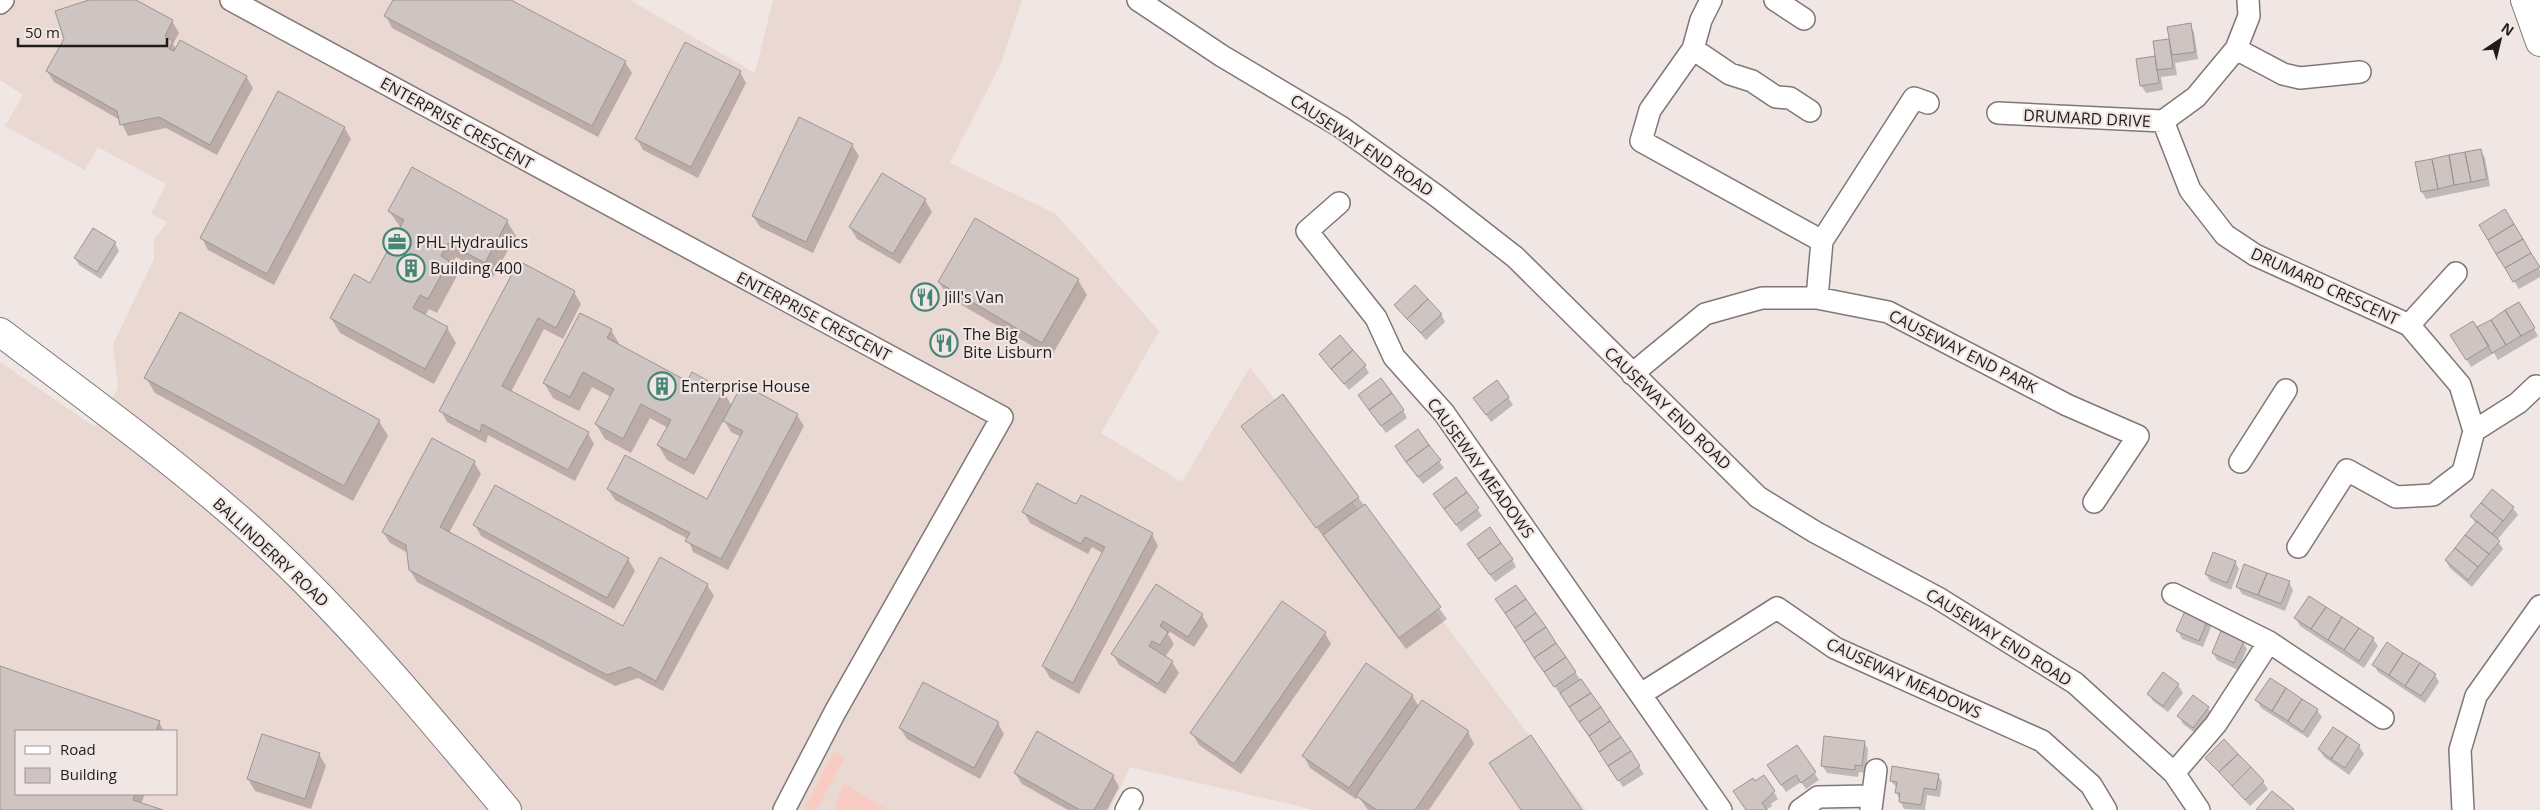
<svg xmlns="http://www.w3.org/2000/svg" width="2540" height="810" font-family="'Open Sans',sans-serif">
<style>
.built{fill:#ead8d3;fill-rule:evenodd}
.green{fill:#f8ccc2}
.shadow{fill:#0003}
.building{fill:#cec4c2;stroke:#9d9492}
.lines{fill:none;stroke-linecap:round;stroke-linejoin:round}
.street-casing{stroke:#807776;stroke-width:24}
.secondary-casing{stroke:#807776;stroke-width:30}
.primary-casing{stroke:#807776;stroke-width:30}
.street{stroke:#fff;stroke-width:21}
.secondary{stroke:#fff;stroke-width:28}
.primary{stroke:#fff;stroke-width:28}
.labels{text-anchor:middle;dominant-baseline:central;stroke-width:4.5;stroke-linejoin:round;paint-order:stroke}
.street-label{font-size:16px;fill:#201c1b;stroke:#f0e6e4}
.poi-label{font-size:16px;fill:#201c1b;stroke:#f0e6e4;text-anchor:start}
</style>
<rect width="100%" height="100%" fill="#f0e6e4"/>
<!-- built -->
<path class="built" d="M0,0h630l125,73 18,-73h249l-21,63 -51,100 106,51 103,117 -58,102 81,49 68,-115 336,443h-271l-185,-43 -20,43h-1110v-448l95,65 23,-39 -5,-44 41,-85v-19l13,-18 -16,-8 15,-30 -68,-37 -13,23 -80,-44 18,-31 -23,-15zM16,731h160v63h-160z"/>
<!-- green -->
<path class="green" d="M834,752l11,5 -29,53h-12z
M843,783l45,27h-53z"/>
<!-- shadow -->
<path class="shadow" d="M93,0h40l39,21 7,12 -6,11 4,6 69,26 7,12 -36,67 -51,-27 -38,8 -8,-16 -66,-38 -7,-11z
M394,0h115l116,62 7,11 -34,64 -206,-109 -6,-12z
M2190,25l4,7 4,27 -23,4 2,12 -16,2 2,13 -17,3 -5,-8 -4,-25 20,-3 -2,-15 16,-2z
M740,72l6,11 -48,95 -55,-28 -6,-11z
M344,127l7,12 -77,146 -66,-35 -6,-12z
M852,145l7,11 -46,97 -53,-26 -7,-11z
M2480,150l5,8 5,28 -64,13 -4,-7z
M925,200l7,12 -32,52 -43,-25 -7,-12z
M389,211l118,10 9,15 -23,41 -37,-20 -5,10 6,9 -20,37 -8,-4 -4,7 22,12 9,15 -22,41 -94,-51 -9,-15 40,-33 30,-57z
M2505,211l35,59v7l-21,12 -39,-64z
M115,243l4,8 -18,28 -22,-14 -4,-7z
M519,263l55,29 7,12 -18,35 -19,-10 -33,63 77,41 6,11 -19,37 -87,-46 -2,8 -39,-21 -6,-11z
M1078,280l9,15 -36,62 -103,-60 -9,-15z
M2519,303l19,33 -40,24 -4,-7 -23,14 -19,-32 25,-6z
M1396,305l45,9 4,8 -19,18z
M611,330l9,15 67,38 36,8 9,15 65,9 7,11 -76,144 -35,-18 -5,-13 -73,-39 -7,-11 99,11 34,-63 -10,-5 -7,-12 -30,55 -27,-15 -9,-15 10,-17 -18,-10 -19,35 -26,-14 -9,-15 15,-27 -19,-10 -13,24 -26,-13 -9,-15z
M1320,355l45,11 4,7 -20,17z
M146,378l233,43 9,15 -35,65 -198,-108z
M1359,395l44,15 4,8 -21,15z
M1508,397l5,8 -22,17 -16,-23z
M1242,426l116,71 89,122 -41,30z
M1417,431l27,37 -21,16 -23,-30z
M474,462l7,12 -32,59 175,94 83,-42 7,11 -51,95 -25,-13 -23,8 -198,-104 -7,-12 -2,-17 -18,-10 -7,-11z
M1456,478l26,38 -21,16 -22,-31z
M1077,506l75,28 6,12 -79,148 -29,-16 -7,-12 61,-112 -12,-7 -4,7 -58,-31 -6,-11z
M2513,508l5,7 -21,25 6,9 -31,38 -22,-19 -4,-7 30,-37 -5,-8z
M475,525l153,34 7,12 -21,38 -133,-73z
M1473,552l39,7 4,8 -21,15z
M2235,562l4,7 -8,21 -21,-9 -4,-7z
M2289,582l4,8 -8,21 -43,-17 -5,-8z
M1157,585l45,30 6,11 -14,21 -24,-15 -2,2 6,10 -9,13 7,5 7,11 -14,21 -46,-29 -6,-11z
M2309,598l64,41 5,7 -14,22 -64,-42 -4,-8z
M1501,607l74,65 69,102 -21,13z
M2207,620l4,7 -8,20 -21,-8 -4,-8z
M1325,633l6,11 -90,130 -42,-29 -7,-12z
M2243,642l4,7 -9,21 -21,-10 -4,-7z
M2374,665l61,10 4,7 -14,21 -47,-31z
M0,667l159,55 5,9h-148v63h129l-4,10 18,6h-159z
M2164,674l14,11 5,8 -15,19 -15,-11 -4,-7z
M2270,680l47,30 5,7 -14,21 -47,-30 -4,-8z
M1412,695l7,12 49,25 6,12 -45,66h-61l-10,-14 -2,3 -46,-31 -6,-12z
M2208,708l4,7 -14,20 -15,-11 -4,-8z
M998,723l6,11 -24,45 -73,-40 -7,-11z
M2224,741l39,41 5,7 -18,17 -44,-48z
M1864,742l4,7 -2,24 -7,-1 -1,5 -31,-4 -5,-8z
M2359,746l5,8 -15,21 -25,-18 -5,-8z
M1797,747l22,33 -13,9 -5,-7 -15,10 -13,-19z
M319,754l7,12 -15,43 -56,-18 -7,-12z
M1015,773l98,3 6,11 -12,23h-39l-46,-26z
M1938,775l4,7 -2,15 -13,-2 -2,15 -21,-1 -8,-17 1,-4 -6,-7z
M1774,792l4,7 -7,5 1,2 -6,4h-20z"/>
<!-- building -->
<path class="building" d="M89,0h47l37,20 -8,16 8,5 -4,8 5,2 6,-11 67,36 -37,69 -51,-28 -39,8 -3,-14 -71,-40 18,-32 -9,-28z
M393,0h118l115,61 -34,65 -208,-110z
M2191,23l4,29 -23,3 -5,-28z
M2169,39l4,29 -16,2 -4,-29z
M685,42l56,29 -50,96 -56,-28z
M2155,56l4,27 -19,3 -4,-27z
M278,91l67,36 -78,147 -67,-36z
M799,117l54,27 -47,98 -54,-26z
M2481,149l6,30 -16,3 -6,-30z
M2465,152l6,30 -17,3 -5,-30z
M2449,155l5,30 -16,4 -6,-30z
M2432,159l6,30 -17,3 -6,-30z
M412,167l96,53 -23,43 -37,-20 -7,13 8,5 -21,38 -8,-4 -7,13 35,19 -23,42 -95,-51 24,-44 16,9 34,-63 -16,-9z
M882,173l44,26 -33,55 -44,-27z
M2505,209l9,15 -26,16 -9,-15z
M975,218l104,61 -37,64 -104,-61z
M2514,224l9,15 -27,15 -8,-14z
M93,228l23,14 -19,30 -23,-14z
M2523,239l8,14 -26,15 -9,-14z
M2531,253l9,14 -27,15 -8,-14z
M519,261l56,30 -19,37 -18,-10 -36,68 87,46 -21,38 -86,-46 -2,8 -41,-21z
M1415,285l13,14 -21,20 -13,-14z
M1428,299l14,15 -21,19 -14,-14z
M2519,302l16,26 -14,8 -16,-26z
M2505,310l16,26 -15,9 -15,-25z
M180,312l200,108 -36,66 -200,-108z
M580,313l32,16 -5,9 80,43 5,-9 32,18 -38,70 -29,-15 14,-25 -30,-16 -18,35 -28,-15 19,-35 -31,-17 -13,25 -27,-14z
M2491,320l15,25 -14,8 -15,-26z
M2473,321l16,25 -23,14 -16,-25z
M1340,335l13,15 -22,19 -12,-15z
M1353,350l13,15 -22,19 -13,-15z
M1381,378l11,15 -23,17 -11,-15z
M1497,380l12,17 -23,18 -13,-17z
M742,384l56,30 -77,145 -36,-18 5,-8 -83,-44 18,-34 82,44 36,-68 -20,-10z
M1392,393l12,17 -23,16 -12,-16z
M1283,394l76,103 -43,31 -75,-102z
M1418,429l11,16 -23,17 -11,-16z
M432,438l43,23 -35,66 183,99 37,-69 48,27 -52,97 -26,-14 -23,8 -198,-105 -3,-25 -24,-13z
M1429,445l12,15 -23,17 -12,-15z
M1456,477l11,15 -23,17 -11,-15z
M1037,483l39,21 5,-9 72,38 -80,150 -31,-17 63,-119 -20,-10 -4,7 -59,-32z
M495,485l134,73 -22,40 -134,-73z
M2492,489l22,18 -11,14 -22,-18z
M1467,492l12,16 -23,17 -12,-16z
M2481,503l22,18 -11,13 -22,-18z
M1365,504l76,103 -42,31 -76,-103z
M2477,521l23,20 -11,13 -24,-19z
M1490,527l11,16 -23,16 -11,-15z
M2465,535l24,19 -11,13 -23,-19z
M1501,543l12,16 -23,16 -12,-16z
M2455,548l23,19 -10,13 -23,-20z
M2213,552l23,9 -9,22 -22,-9z
M2244,564l23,9 -9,22 -22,-8z
M2267,573l23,8 -9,23 -23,-9z
M1156,584l47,30 -15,23 -25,-16 -3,5 8,6 -8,13 -8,-4 -3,5 24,15 -15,23 -47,-30z
M1516,585l10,14 -21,14 -10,-14z
M2309,596l17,11 -15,22 -17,-11z
M1526,599l10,14 -21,15 -10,-15z
M1282,601l44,31 -92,132 -44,-31z
M2326,607l16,10 -14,23 -17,-11z
M2186,609l22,10 -9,22 -23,-10z
M1536,613l10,14 -22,15 -9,-14z
M2342,617l17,11 -15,22 -16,-10z
M1546,627l10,16 -22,15 -10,-16z
M2359,628l15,10 -15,23 -15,-11z
M2221,631l23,10 -10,22 -22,-10z
M2387,642l16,11 -14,22 -17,-10z
M1556,643l10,14 -22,15 -10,-14z
M2403,653l17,10 -15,23 -16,-11z
M1566,657l10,15 -22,15 -10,-15z
M1366,663l47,32 -64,93 -47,-32z
M2420,663l16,11 -15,22 -16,-10z
M0,666l160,55 -4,10h-140v63h119l-2,6 30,10h-163z
M2163,672l16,12 -16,22 -16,-12z
M2270,678l16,10 -14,23 -17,-11z
M1581,679l10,14 -22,14 -9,-14z
M923,682l76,40 -25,46 -75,-40z
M2286,688l16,11 -14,22 -16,-10z
M1591,693l10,14 -22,15 -10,-15z
M2193,695l16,12 -16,21 -16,-12z
M2302,699l16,10 -15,23 -15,-11z
M1422,700l47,31 -54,79h-38l-21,-14z
M1601,707l9,14 -21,15 -10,-14z
M1610,721l11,16 -22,15 -10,-16z
M2333,727l14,9 -16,23 -13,-10z
M1037,731l77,44 -20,35h-14l-66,-37z
M262,734l58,19 -15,46 -58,-20z
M1531,735l51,75h-61l-32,-47z
M1824,736l41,5 -3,25 -7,-1v5l-34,-4z
M2347,736l13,9 -15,23 -14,-9z
M1621,737l10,14 -23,15 -9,-14z
M2224,739l14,15 -19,18 -14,-14z
M1797,745l19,27 -15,11 -5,-8 -15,10 -14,-20z
M1631,751l9,15 -22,15 -10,-15z
M2238,754l13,13 -19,19 -13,-14z
M1892,766l47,8 -3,16 -12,-2 -3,17 -22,-3 1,-9h-5l2,-11 -7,-1z
M2251,767l13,14 -19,19 -13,-14z
M1764,775l11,16 -13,12 5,7h-21l-13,-19 20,-13 2,3z
M2272,791l22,18 -1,1h-37z"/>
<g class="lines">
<!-- street casing -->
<g class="street-casing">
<path id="street" d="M231,0l771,417 -167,295 -51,98
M1138,0l84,56 119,71 97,70 77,60 243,240 57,35 123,66 137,85 99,90 25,37
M1711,0l-10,20 -8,29 -43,61 -9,31 181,100
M1775,0l29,19
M0,3l3,-3
M1693,49l37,25 22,7 24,16 14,1 20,13
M2236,49l47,25 17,4 60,-6
M1998,113l165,8 33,-24 40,-48 13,-33 -1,-16
M2163,121l27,69 35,45 30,20 154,70 51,60 14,46 -11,41 -30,23 -37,2 -49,-27 -49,77
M1339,203l-32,28 69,87 18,39 50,56 277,397
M1817,298l5,-57 92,-143 14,5
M2409,325l47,-52
M1632,374l73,-60 57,-16h55l71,14 179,93 71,31 -44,66
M2474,431l44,-28 18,-17
M2240,462l46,-72
M2173,594l96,48 114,76
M1641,694l136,-86 58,40 207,93 49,44 15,25
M2174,773l42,-49 53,-82
M1871,809l5,-39
M1126,810l6,-11
M1800,810l18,-13 54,-1
M2463,810l-3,-60 16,-54 64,-90"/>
</g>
<!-- secondary casing -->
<g class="secondary-casing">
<path id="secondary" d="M0,332c83,63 168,124 247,194 95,85 178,186 260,284"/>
</g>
<!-- primary casing -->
<g class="primary-casing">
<path id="primary" d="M2525,0l15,42"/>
</g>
<!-- street -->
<use href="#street" class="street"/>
<!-- secondary -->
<use href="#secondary" class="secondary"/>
<!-- primary -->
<use href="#primary" class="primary"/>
</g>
<!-- icons -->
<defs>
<g id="office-ring" transform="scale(1.4375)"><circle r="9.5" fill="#f0e6e4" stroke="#448576" stroke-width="1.5"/><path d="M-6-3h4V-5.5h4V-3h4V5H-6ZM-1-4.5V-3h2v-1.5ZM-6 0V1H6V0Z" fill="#448576"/></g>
<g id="building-ring" transform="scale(1.4375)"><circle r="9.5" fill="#f0e6e4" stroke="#448576" stroke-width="1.5"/><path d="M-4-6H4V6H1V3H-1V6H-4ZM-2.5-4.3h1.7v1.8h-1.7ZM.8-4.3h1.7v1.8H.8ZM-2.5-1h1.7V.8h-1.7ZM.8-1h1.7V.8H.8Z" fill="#448576"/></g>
<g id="restaurant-ring" transform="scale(1.4375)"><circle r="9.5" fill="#f0e6e4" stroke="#448576" stroke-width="1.5"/><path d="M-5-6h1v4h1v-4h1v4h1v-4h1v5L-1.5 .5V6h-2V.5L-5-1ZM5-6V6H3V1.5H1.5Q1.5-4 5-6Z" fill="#448576"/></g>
</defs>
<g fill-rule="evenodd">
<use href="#office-ring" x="397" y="242"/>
<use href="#building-ring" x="411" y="268"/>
<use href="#restaurant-ring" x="925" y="297"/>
<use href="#restaurant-ring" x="944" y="343"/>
<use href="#building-ring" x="662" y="386"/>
</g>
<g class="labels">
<!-- street labels -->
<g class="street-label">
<text transform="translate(2087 118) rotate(3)">DRUMARD DRIVE</text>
<text transform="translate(457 123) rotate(29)">ENTERPRISE CRESCENT</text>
<text transform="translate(1362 145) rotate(34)">CAUSEWAY END ROAD</text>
<text transform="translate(2325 286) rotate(25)">DRUMARD CRESCENT</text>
<text transform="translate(814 316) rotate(28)">ENTERPRISE CRESCENT</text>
<text transform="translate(1963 351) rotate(27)">CAUSEWAY END PARK</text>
<text transform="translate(1668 408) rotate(44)">CAUSEWAY END ROAD</text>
<text transform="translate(1481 468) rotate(54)">CAUSEWAY MEADOWS</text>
<text transform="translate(271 552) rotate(43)">BALLINDERRY ROAD</text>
<text transform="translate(1999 637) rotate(32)">CAUSEWAY END ROAD</text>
<text transform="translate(1904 678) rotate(25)">CAUSEWAY MEADOWS</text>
</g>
<!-- poi labels -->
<g class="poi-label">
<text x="416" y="242">PHL Hydraulics</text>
<text x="430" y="268">Building 400</text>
<text x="944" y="297">Jill's Van</text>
<text x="963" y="334">The Big<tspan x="963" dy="18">Bite Lisburn</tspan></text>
<text x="681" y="386">Enterprise House</text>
</g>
</g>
<!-- legend -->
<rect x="15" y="730" width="162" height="65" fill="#f0e6e4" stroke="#9d9594"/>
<rect x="25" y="746" width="25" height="8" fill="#ffffff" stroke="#9d9594"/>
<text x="60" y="755" font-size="15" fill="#201c1b">Road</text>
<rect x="25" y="768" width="25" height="15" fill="#cec4c2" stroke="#9d9594"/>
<text x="60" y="780" font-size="15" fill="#201c1b">Building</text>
<!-- north arrow -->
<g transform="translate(2500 40) rotate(35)" stroke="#f0e6e4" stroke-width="4" paint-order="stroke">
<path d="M0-4L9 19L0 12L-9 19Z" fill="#201c1b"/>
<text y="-8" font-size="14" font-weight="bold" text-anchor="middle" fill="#201c1b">N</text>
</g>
<!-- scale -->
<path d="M18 38v8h149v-8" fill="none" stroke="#201c1b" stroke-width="2.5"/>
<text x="25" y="38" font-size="15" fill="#201c1b" stroke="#f0e6e4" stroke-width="4" paint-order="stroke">50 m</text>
</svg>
